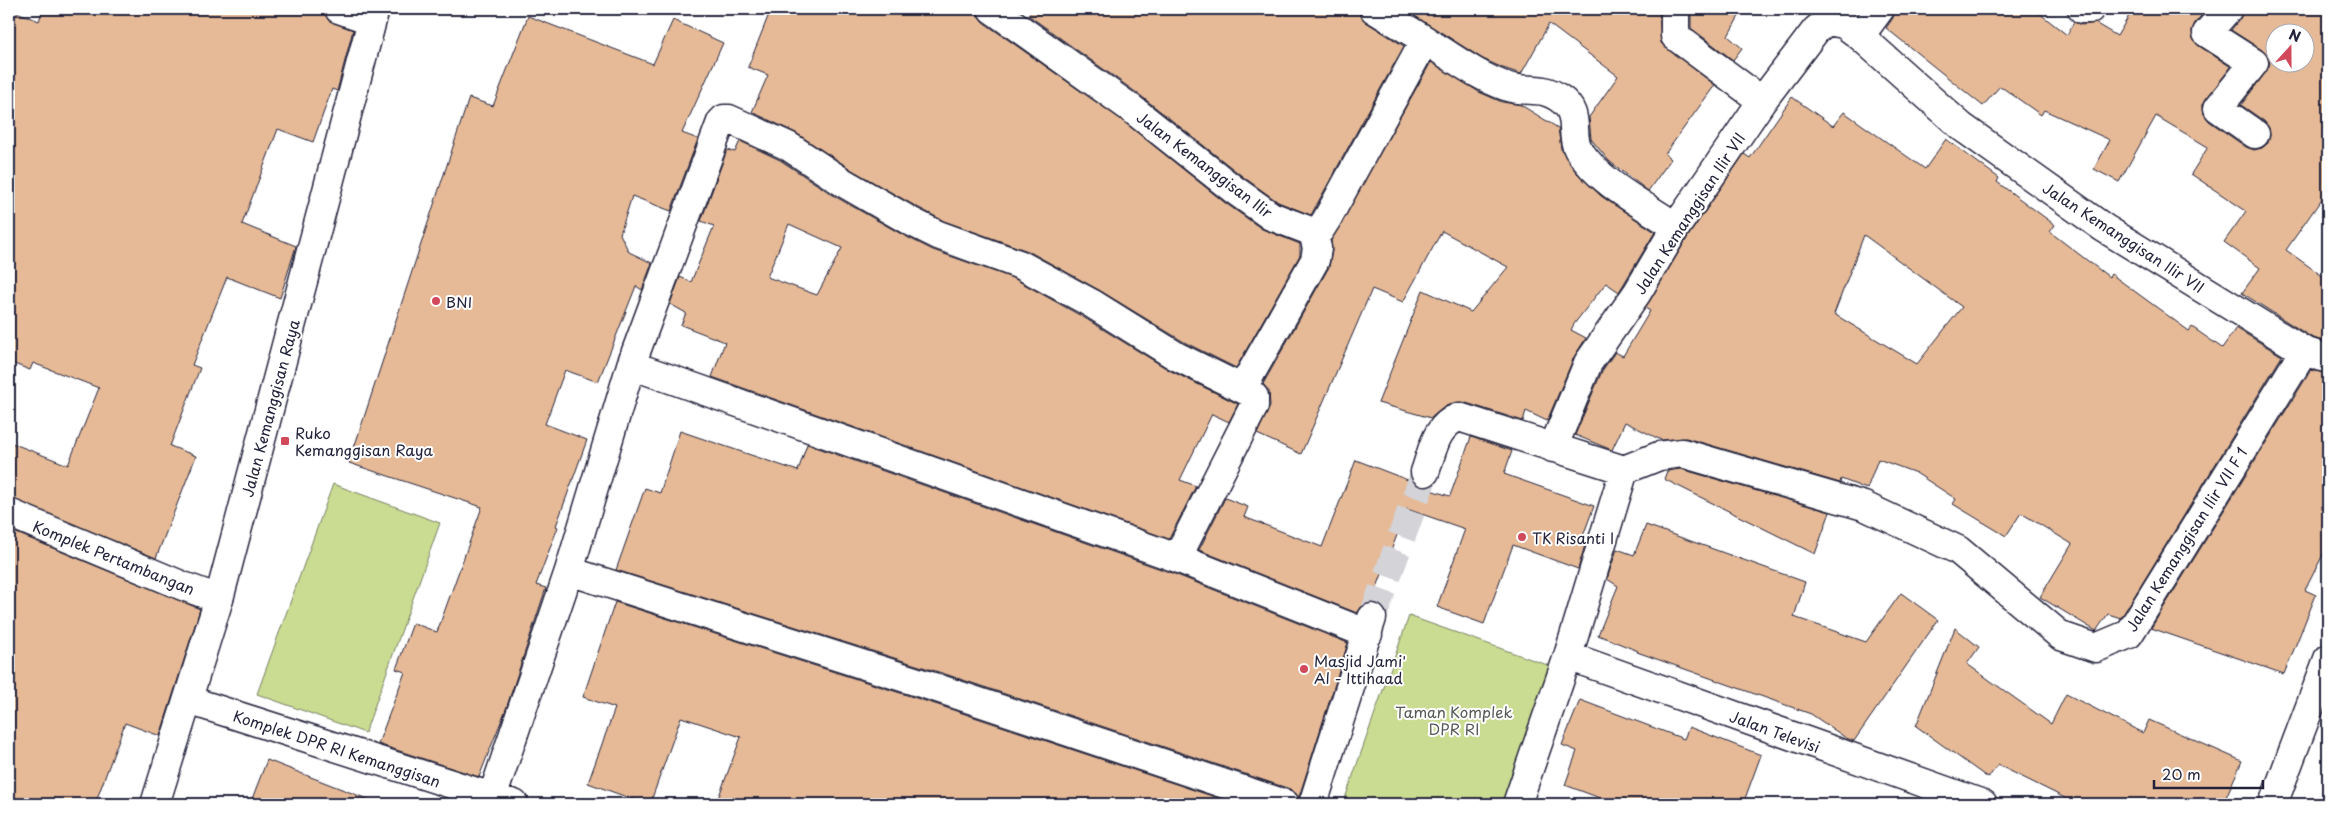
<svg xmlns="http://www.w3.org/2000/svg" width="2337" height="813" font-family="'Playpen Sans',sans-serif">
<style>
.green{fill:#cadc91;stroke:#767f66}
.building{fill:#e6ba97;stroke:#22223b;fill-rule:evenodd}
.lines{fill:none;stroke-linecap:round;stroke-linejoin:round}
.minor-tunnel{stroke:#d3d3d8;stroke-width:28;stroke-dasharray:28 14;stroke-linecap:butt}
.minor-casing{stroke:#22223b;stroke-width:31}
.primary-casing{stroke:#22223b;stroke-width:31}
.minor{stroke:#fff;stroke-width:28}
.primary{stroke:#fff;stroke-width:28}
.poi-dot{fill:#d1495b;stroke:#fff;stroke-width:2}
.labels{text-anchor:middle;dominant-baseline:central;stroke-width:4;stroke-linejoin:round;paint-order:stroke}
.street-label{font-size:15px;fill:#22223b;stroke:#fff}
.poi-label{font-size:15px;fill:#22223b;stroke:#fff;text-anchor:start}
.park-label{font-size:15px;fill:#545a55;stroke:#fff}
</style>
<rect width="100%" height="100%" fill="#fff"/>
<filter id="ink" filterUnits="userSpaceOnUse"><feTurbulence type="fractalNoise" baseFrequency=".02" numOctaves="2"/><feDisplacementMap in="SourceGraphic" scale="10" xChannelSelector="R" yChannelSelector="G"/><feConvolveMatrix kernelMatrix="1 2 1 2 8 2 1 2 1" color-interpolation-filters="sRGB"/></filter>
<g filter="url(#ink)">
<!-- green -->
<path class="green" d="M333,484l107,39 -75,210 -108,-39z
M1409,616l144,51 -48,137h-162z"/>
<!-- building -->
<path class="building" d="M9,9l30,12 4,-12h281l4,11 25,10 -16,61 -5,-2 -19,53 -35,-13 -36,95 54,22 -16,52 -53,-21 -35,88 8,3 -30,78 26,10 -40,102 -147,-60v-56l59,23 31,-77 -66,-25 -3,7 -21,-8z
M771,9h198l8,5 6,8 140,99 101,81 38,27 38,15v11l-64,113 -52,-26 -85,-52 -71,-39 -84,-30 -27,-14 -65,-37 -56,-37 -44,-21 16,-37 -20,-8z
M1032,9h326l2,7 6,6 38,24 -93,169 -33,-13 -36,-26 -101,-80 -113,-81z
M1404,9h255l2,34 54,42 -50,69 6,5 -23,32 -39,-30 -18,-22 -2,-22 29,-41 -69,-52 -28,50 -18,-6 -20,-9z
M1691,9h52l-15,27 14,12 -9,12 -42,-32z
M1895,9h139l33,26 7,-13 8,3 13,-2 22,13 16,-27h74l-12,14 -3,7 1,9 6,7 32,21 -25,32 -3,6 1,9 5,7 37,26 8,3 8,-2 6,-5 2,-7 -1,-8 -5,-7 -23,-16 25,-33 4,-8 -2,-7 -6,-7 -31,-20 9,-11 3,-10h85v181l-42,60 42,30v63l-17,-6 -69,-44 18,-25 -36,-26 22,-31 -55,-37 17,-27 -52,-31 -37,66 -25,-13 16,-29 -66,-30 -3,5 -41,-29 -17,20 -97,-78 7,-10zM2274,32h30v30h-30z
M528,16l125,48 20,-44 50,23 -41,90 16,6 -27,72 -39,-15 -12,38 9,18 23,11 -10,27 -6,-4 -38,96 -33,-12 -20,54 42,16 -31,86 2,1 -22,58 10,3 -40,121 -27,68 -101,-33 27,-72 -9,-3 17,-46 24,9 45,-125 -133,-44 120,-365 24,8z
M1431,62l48,30 23,10 19,3 37,23 3,21 15,23 25,24 54,36 -36,60 -13,-9 -32,41 -3,6 15,8 -12,19 -27,64 -21,-10 -3,10 -60,-19 -10,1 -9,4 -13,11 -53,-15 45,-113 48,22 37,-45 -66,-36 -39,71 -31,-13 -71,165 -44,-20 13,-28 -1,-15 -6,-7 66,-117 3,-16 -1,-11z
M1792,97l41,29 11,-14 81,57 21,-30 53,39 -2,4 58,43 -5,7 59,45 2,-3 78,57 3,-4 30,21 14,-20 46,28 -161,262 -13,-4 -12,17 -56,-34 32,-53 -51,-31 -15,23 -53,-32 3,-5 -40,-26 -38,-14 -11,30 -26,-10 -1,4 -154,-45 -25,2 -36,-18 -13,28 -37,-15 27,-64 13,-19 8,4 27,-45 -5,-3 44,-73 55,-81 6,4zM1864,235l98,72 -45,57 -83,-50z
M740,141l40,19 56,37 67,38 30,15 82,29 68,38 86,53 69,34 -9,18 -17,-8 -32,66 16,6 -27,53 -457,-162 13,-35 -44,-17 5,-12 -16,-9 10,-27 11,5 23,-56 -13,-5 26,-71 8,2zM789,224l53,24 -25,47 -50,-18z
M2311,370l17,4v171l-23,45 11,5 -32,79 -133,-46z
M680,431l118,40 9,-27 365,129 176,70 -49,154 -9,-8 -342,-114 -332,-105 29,-82 15,5z
M1471,437l41,14 -8,23 90,32 -11,30 4,2 -9,31 -65,-24 -29,79 -47,-17 28,-78 -58,-20 -36,94 -9,3 -5,7 -158,-63 26,-52 23,9 -4,10 78,30 34,-87 57,22 7,5 30,9z
M1681,469l149,43 -15,42 -151,-75 3,-8z
M1646,525l159,57 -11,35 72,25 35,-49 37,27 -84,121 -8,-3 -35,-24 -174,-62 1,-1 -40,-16 20,-49 -11,-7 10,-30 17,6z
M9,530l191,79 -40,127 -35,-13 -30,81h-86z
M615,602l323,103 298,99h-520l25,-67 -60,-20 -31,87h-4l-58,-21 27,-75 -32,-11z
M1955,628l24,19 -12,17 84,60 15,-30 77,39 6,-13 93,41 -19,43h-146l-79,-39 -10,13 -72,-52z
M1580,700l104,39 5,-12 72,28 -18,49h-127l-51,-19 12,-34 -15,-6z
M267,760l108,42 -1,2h-124z"/>
<g class="lines">
<!-- minor-tunnel -->
<path class="minor-tunnel" d="M1373,616l52,-144"/>
<!-- minor casing -->
<g class="minor-casing">
<path id="minor" d="M339,9l32,11
M992,9l140,100 101,80 38,27 42,16 7,-2 7,-11 98,-179 -51,-31
M1675,9v27l87,65
M2082,9h8
M2228,9l-21,24 47,30 -36,45 37,26
M1860,36l20,-27
M1425,40c27,17 53,37 83,47 20,6 33,-2 51,11 23,15 10,35 19,51 22,35 65,55 98,78
M631,365l546,193 191,76
M1243,387l72,-127 2,-12 -4,-16
M1553,448l35,-85 49,-70 39,-66 86,-126 54,-71 11,-9 17,3 16,12 102,91 142,101 200,123 24,8
M1624,470l35,-14 23,-3 182,53 94,44 103,86 35,12 33,-14 175,-283
M1425,472c8,-22 10,-46 34,-55l165,53
M9,513l174,73 36,13
M569,571l374,119 342,114
M1568,656l415,148
M188,700l326,104
M492,798l77,-227 62,-206 90,-243 3,-3h5l59,27 56,37 66,38 28,14 83,30 70,38 85,53 73,36 5,5v9l-77,152
M1313,804l59,-186
M1517,804l51,-148 56,-186
M2273,804l55,-145"/>
</g>
<!-- primary casing -->
<g class="primary-casing">
<path id="primary" d="M155,804l64,-205 156,-590"/>
</g>
<!-- minor -->
<use href="#minor" class="minor"/>
<!-- primary -->
<use href="#primary" class="primary"/>
</g>
</g>
<!-- markers -->
<g class="poi-dot">
<circle cx="436" cy="301" r="5"/>
<rect x="280" y="436" width="10" height="10" rx="2.5"/>
<circle cx="1522" cy="537" r="5"/>
<circle cx="1304" cy="669" r="5"/>
</g>
<g class="labels">
<!-- street labels -->
<g class="street-label">
<text transform="translate(1205 164) rotate(37)">Jalan Kemanggisan Ilir</text>
<text transform="translate(1689 213) rotate(-57)">Jalan Kemanggisan Ilir VII</text>
<text transform="translate(2124 237) rotate(33)">Jalan Kemanggisan Ilir VII</text>
<text transform="translate(270 408) rotate(-75)">Jalan Kemanggisan Raya</text>
<text transform="translate(2186 539) rotate(-58)">Jalan Kemanggisan Ilir VII F 1</text>
<text transform="translate(114 557) rotate(22)">Komplek Pertambangan</text>
<text transform="translate(1775 731) rotate(20)">Jalan Televisi</text>
<text transform="translate(337 748) rotate(18)">Komplek DPR RI Kemanggisan</text>
</g>
<!-- poi labels -->
<g class="poi-label">
<text x="446" y="301">BNI</text>
<text x="295" y="432">Ruko<tspan x="295" dy="17">Kemanggisan Raya</tspan></text>
<text x="1532" y="537">TK Risanti I</text>
<text x="1314" y="660">Masjid Jami'<tspan x="1314" dy="17">Al - Ittihaad</tspan></text>
</g>
<!-- park labels -->
<g class="park-label">
<text x="1454" y="711">Taman Komplek<tspan x="1454" dy="17">DPR RI</tspan></text>
</g>
</g>
<!-- margin -->
<rect width="2337" height="813" fill="none" stroke="#fff" stroke-width="30"/>
<rect x="15" y="15" width="2307" height="783" fill="none" stroke="#22223b" stroke-width="2" filter="url(#ink)"/>
<!-- north arrow -->
<g transform="translate(2290 48) rotate(21)"><circle r="24" fill="#ffffff" stroke="#a7a7b1"/>
<path d="M0-4L9 19L0 12L-9 19Z" fill="#d1495b"/>
<text y="-8" font-size="14" font-weight="bold" text-anchor="middle" fill="#22223b">N</text>
</g>
<!-- scale -->
<path d="M2154 780v8h109v-8" fill="none" stroke="#22223b" stroke-width="2.5"/>
<text x="2162" y="780" font-size="15" fill="#22223b" stroke="#ffffff" stroke-width="4" paint-order="stroke">20 m</text>
</svg>
